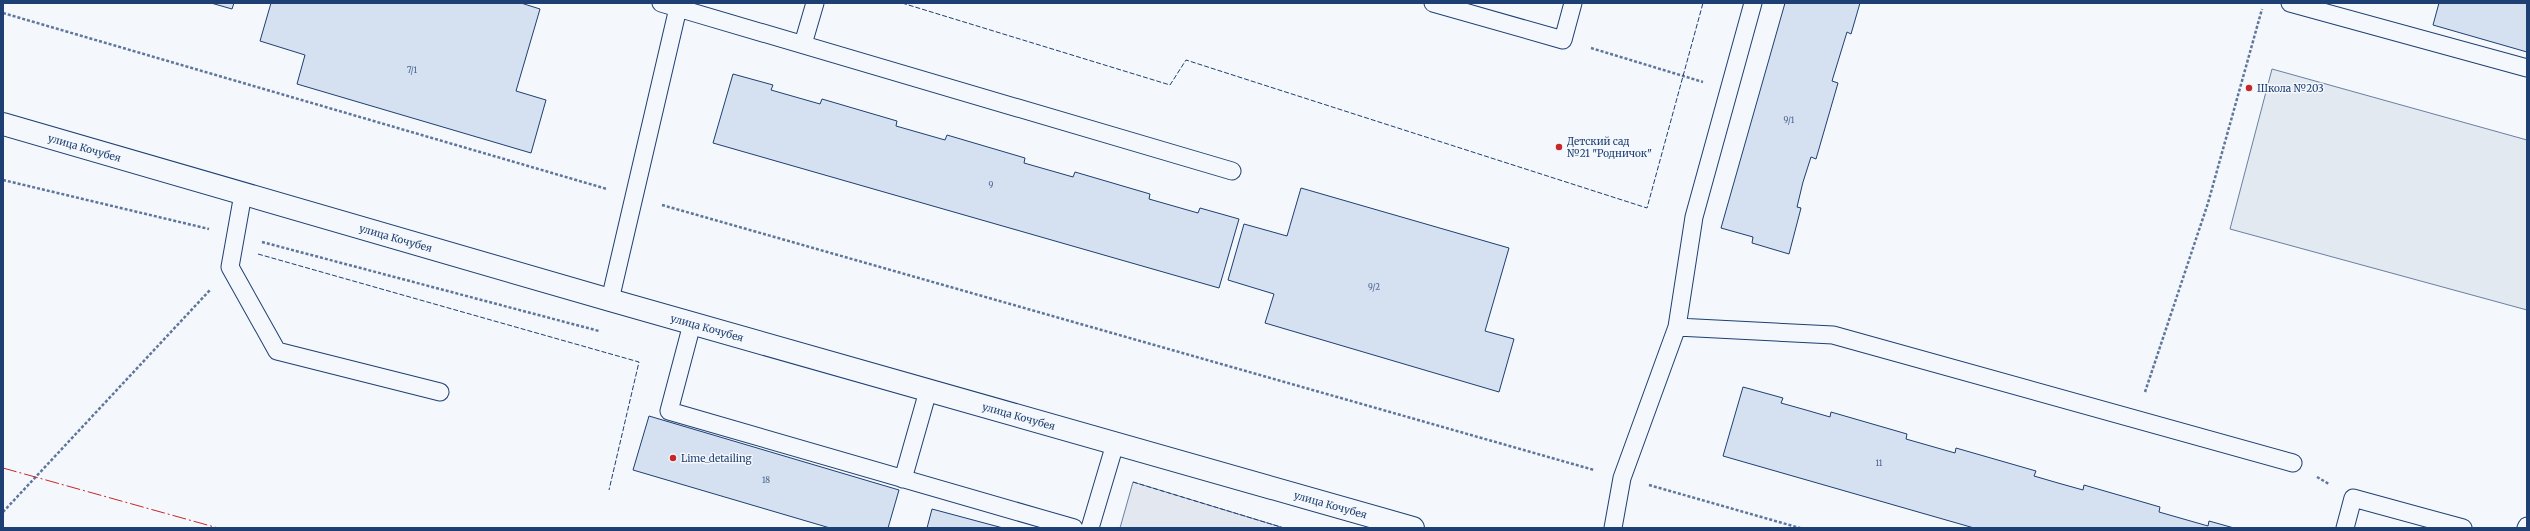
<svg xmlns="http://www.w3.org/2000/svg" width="2530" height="531" font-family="Merriweather,serif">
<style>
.green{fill:#e3e9f0;stroke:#687fa3}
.parking{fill:#e3e8f0;stroke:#687fa3}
.building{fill:#d5e0f0;stroke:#1d3f73}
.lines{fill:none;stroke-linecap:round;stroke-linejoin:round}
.lane-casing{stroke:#1d3f73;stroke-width:19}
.secondary-casing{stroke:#1d3f73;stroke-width:24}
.path{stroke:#5e769c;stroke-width:2.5;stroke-dasharray:3 2;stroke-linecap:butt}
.lane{stroke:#f4f7fb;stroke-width:17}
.secondary{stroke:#f4f7fb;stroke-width:22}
.fence{stroke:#1d3f73;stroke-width:1;stroke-dasharray:5 2;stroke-linecap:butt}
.power{stroke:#c62828;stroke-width:1;stroke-dasharray:14 3 2 3;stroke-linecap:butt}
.poi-dot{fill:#c62828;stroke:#f4f7fb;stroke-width:1.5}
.labels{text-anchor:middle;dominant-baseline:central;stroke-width:3;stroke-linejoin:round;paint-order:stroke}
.number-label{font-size:8px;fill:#4b6792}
.poi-label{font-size:10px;fill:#1d3f73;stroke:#f4f7fb;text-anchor:start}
.street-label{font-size:10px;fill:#1d3f73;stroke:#f4f7fb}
</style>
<rect width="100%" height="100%" fill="#f4f7fb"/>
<!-- green -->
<path class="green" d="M2272,69l255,71v170l-297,-81z"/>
<!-- parking -->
<path class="parking" d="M1133,482l151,46h-164z"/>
<!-- building -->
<path class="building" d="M211,3h23l-2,6z
M271,3h250l19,6 -24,82 30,9 -15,53 -234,-69 8,-29 -45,-14z
M1785,3h75l-9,31 -4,-2 -15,49 6,2 -22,76 -5,-2 -8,25 -6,25 4,1 -12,46 -37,-11 1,-6 -32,-9z
M2439,3h88v49l-94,-27z
M733,74l40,11 -2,5 49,14 2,-5 75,22 -1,5 49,14 2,-5 78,23 -1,5 49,14 2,-5 75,22 -1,5 49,14 2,-5 39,11 -20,69 -506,-145z
M1301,188l208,60 -24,83 29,8 -15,53 -234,-69 9,-29 -46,-14 16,-56 43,12z
M1743,387l40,11 -2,5 25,7 24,7 1,-5 76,22 -1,5 49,14 1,-5 80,23 -2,5 24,7 25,7 1,-5 76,22 -1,5 49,14 1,-5 25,7h-260l-251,-72z
M649,416l250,74 -11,38h-58l-197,-58z
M932,509l71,19h-76z"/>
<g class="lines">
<!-- lane casing -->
<g class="lane-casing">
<path id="lane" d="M661,3l17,5
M1433,3l130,37 10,-37
M2290,3l237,65
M803,44l12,-41
M243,194l-13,73 47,84 163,41
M610,300l68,-292 554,163
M692,324l-23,87 405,117
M1677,327l17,-110 59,-214
M903,479l25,-88
M1090,528l25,-84
M1613,528l9,-50 55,-151 156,8 460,128
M2345,528l8,-30 110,30
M2526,528l1,-2"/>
</g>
<!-- secondary casing -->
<g class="secondary-casing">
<g id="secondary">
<path id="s1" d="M3,124l607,176 803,228"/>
</g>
</g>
<!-- path -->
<path class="path" d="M3,13l604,176
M1591,48l112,34
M3,180l206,49
M662,205l932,265
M262,242l337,89
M2145,392l63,-189 54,-194
M2317,477l12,7
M1649,485l151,43
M3,512l207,-222"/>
<!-- lane -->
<use href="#lane" class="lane"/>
<!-- secondary -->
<use href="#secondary" class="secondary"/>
<!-- fence -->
<path class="fence" d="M902,3l268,82 16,-25 461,148 56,-205
M258,254l381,108 -30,128
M1133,482l151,46"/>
<!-- power -->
<path class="power" d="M3,468l215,60"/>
</g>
<!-- markers -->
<g class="poi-dot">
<circle cx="2249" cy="88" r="4"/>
<circle cx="1559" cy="147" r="4"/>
<circle cx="673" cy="458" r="4"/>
</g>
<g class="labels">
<!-- number labels -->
<g class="number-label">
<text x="412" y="70">7/1</text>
<text x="1789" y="120">9/1</text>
<text x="991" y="185">9</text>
<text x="1374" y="287">9/2</text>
<text x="1879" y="463">11</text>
<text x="766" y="480">18</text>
</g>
<!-- poi labels -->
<g class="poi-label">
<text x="2257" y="88">Школа №203</text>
<text x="1567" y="141">Детский сад<tspan x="1567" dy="12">№21 "Родничок"</tspan></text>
<text x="681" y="458">Lime_detailing</text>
</g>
<!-- street labels -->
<g class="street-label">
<text stroke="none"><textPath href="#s1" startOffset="85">улица Кочубея</textPath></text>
<text stroke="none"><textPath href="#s1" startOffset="409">улица Кочубея</textPath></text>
<text stroke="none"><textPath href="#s1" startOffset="733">улица Кочубея</textPath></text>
<text stroke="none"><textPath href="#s1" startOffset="1057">улица Кочубея</textPath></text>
<text stroke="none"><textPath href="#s1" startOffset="1381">улица Кочубея</textPath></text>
</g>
</g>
<!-- border -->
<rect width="2530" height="531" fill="none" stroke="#1d3f73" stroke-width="8"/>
</svg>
